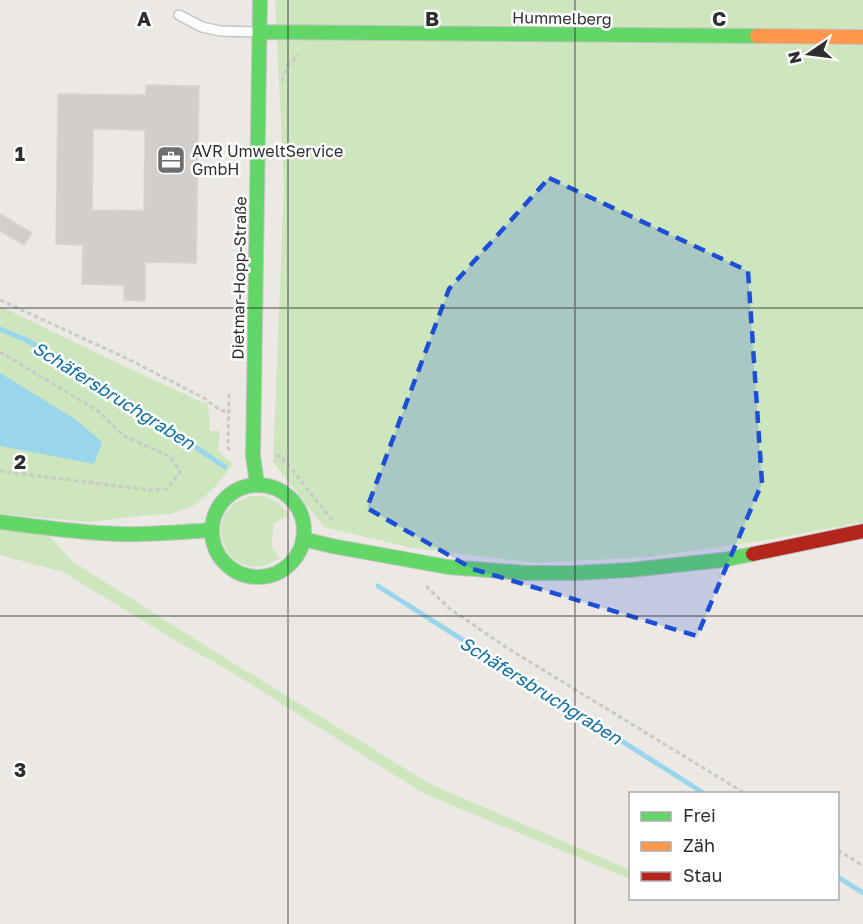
<svg xmlns="http://www.w3.org/2000/svg" width="863" height="924" font-family="'Golos Text',sans-serif">
<style>
.green{fill:#cee6be}
.water{fill:#99d6ec}
.lines{fill:none;stroke-linecap:round;stroke-linejoin:round}
.stream{stroke:#99d6ec;stroke-width:5}
.building{fill:#d1cecb;stroke:#d7d4d0;stroke-width:1.5;fill-rule:evenodd}
.lane-casing{stroke:#c5c4c5;stroke-width:12}
.fast-casing{stroke:#c5c4c5;stroke-width:16}
.slow-casing{stroke:#c5c4c5;stroke-width:16}
.jam-casing{stroke:#c5c4c5;stroke-width:16}
.path{stroke:#c9c9c8;stroke-width:3;stroke-dasharray:4.5 3;stroke-linecap:butt}
.lane{stroke:#fcfcfb;stroke-width:9}
.fast{stroke:#63d668;stroke-width:14}
.slow{stroke:#ff974d;stroke-width:14}
.jam{stroke:#b3261e;stroke-width:14}
.marked{fill:#1d4ed8;fill-opacity:0.2;stroke:#1d4ed8;stroke-width:4.5;stroke-dasharray:12 8;stroke-linejoin:round}
.grid{fill:none;stroke:#2e2e2e;stroke-width:1.5;stroke-opacity:0.55}
.labels{text-anchor:middle;dominant-baseline:central;stroke-width:5;stroke-linejoin:round;paint-order:stroke}
.street-label{font-size:16px;fill:#2e2e2e;stroke:#fff}
.poi-label{font-size:16px;fill:#2e2e2e;stroke:#fff;text-anchor:start}
.water-label{font-size:18px;font-style:italic;fill:#0d6fa3;stroke:#fff}
.grid-label{font-size:20px;text-anchor:middle;font-weight:bold;fill:#2e2e2e;stroke:#fff;stroke-width:5;stroke-linejoin:round;paint-order:stroke}
</style>
<rect width="100%" height="100%" fill="#ece8e4"/>
<!-- green -->
<path class="green" d="M275,0h588v522l-96,18 -118,17 -113,6 -123,-15 -89,-21 -51,-65 11,-275z
M0,306l130,63 74,34h4l2,28h10l-2,20 15,13 -2,3 -20,24 -18,15 -23,8 -31,2 -49,6 -90,-8z
M252,496c17,-1 27,6 37,19l-15,8 -3,23 9,12c-52,35 -87,-48 -28,-62z
M0,528l50,9 22,24 137,87 221,136 200,86v9l-207,-86 -198,-125 -49,-27 -113,-69 -63,-17z"/>
<!-- water -->
<path class="water" d="M0,373l75,46 27,23 -8,22 -94,-18z"/>
<g class="lines">
<!-- stream -->
<path class="stream" d="M0,329l26,11 97,58 102,69
M378,586l327,208
M838,877l25,16"/>
</g>
<!-- building -->
<path class="building" d="M146,85l53,1 -3,177 -51,-1v39l-21,-1v-15l-42,-1 1,-39 -27,-1 2,-150 88,1zM93,129l52,1 -1,81 -52,-1z
M0,214l32,19 -8,12 -24,-14z"/>
<g class="lines">
<!-- lane casing -->
<g class="lane-casing">
<path id="lane" d="M179,15l23,12 18,4 37,1"/>
</g>
<!-- fast casing -->
<g class="fast-casing">
<path id="fast" d="M260,32l497,4
M257,484l-4,-28 7,-456
M212 531a46 46 0 1 1 92 0a46 46 0 1 1-92 0Z
M0,522c39,5 80,11 120,12 30,1 61,-2 92,-4
M303,539l29,7 116,21 78,6h48l56,-3 92,-10 31,-6"/>
</g>
<!-- slow casing -->
<g class="slow-casing">
<path id="slow" d="M757,36l106,1"/>
</g>
<!-- jam casing -->
<g class="jam-casing">
<path id="jam" d="M753,554l110,-23"/>
</g>
<!-- path -->
<path class="path" d="M282,81l5,-15 12,-11
M0,300l128,59 76,39 16,12 9,2
M0,352l98,59 26,25 47,21 9,15 -13,17 -17,1 -150,-19
M229,394l-1,54 2,2
M276,456h5l51,64 1,3
M426,586l24,23 59,40 237,145
M838,850l25,16"/>
<!-- lane -->
<use href="#lane" class="lane"/>
<!-- fast -->
<use href="#fast" class="fast"/>
<!-- slow -->
<use href="#slow" class="slow"/>
<!-- jam -->
<use href="#jam" class="jam"/>
</g>
<!-- marked area -->
<path class="marked" d="M549,178l199,93 14,212 -65,153 -224,-67 -106,-61 82,-219z"/>
<!-- grid -->
<path class="grid" d="M288,0v924M575,0v924M0,308h863M0,616h863"/>
<!-- icons -->
<defs>
<g id="office-square" transform="scale(1.5)"><rect x="-9" y="-9" width="18" height="18" rx="4" fill="#706f6e" stroke="#fff"/><path d="M-6-3h4V-5.5h4V-3h4V5H-6ZM-1-4.5V-3h2v-1.5ZM-6 0V1H6V0Z" fill="#fff"/></g>
</defs>
<g fill-rule="evenodd">
<use href="#office-square" x="171" y="160"/>
</g>
<g class="labels">
<!-- street labels -->
<g class="street-label">
<text transform="translate(562 18) rotate(1)">Hummelberg</text>
<text transform="translate(239 278) rotate(-89)">Dietmar-Hopp-Straße</text>
</g>
<!-- poi labels -->
<g class="poi-label">
<text x="192" y="151">AVR UmweltService<tspan x="192" dy="18">GmbH</tspan></text>
</g>
<!-- water labels -->
<g class="water-label">
<text transform="translate(114 395) rotate(32)">Schäfersbruchgraben</text>
<text transform="translate(541 690) rotate(32)">Schäfersbruchgraben</text>
</g>
</g>
<g class="grid-label">
<text x="144" y="26">A</text>
<text x="432" y="26">B</text>
<text x="719" y="26">C</text>
<text x="20" y="161">1</text>
<text x="20" y="469">2</text>
<text x="20" y="777">3</text>
</g>
<!-- legend -->
<rect x="629" y="792" width="210" height="108" fill="#ffffff" stroke="#ababab" stroke-width="1.5"/>
<rect x="641" y="812" width="30" height="9" fill="#63d668" stroke="#ababab" stroke-width="1.5"/>
<text x="683" y="822" font-size="18" fill="#2e2e2e">Frei</text>
<rect x="641" y="842" width="30" height="9" fill="#ff974d" stroke="#ababab" stroke-width="1.5"/>
<text x="683" y="852" font-size="18" fill="#2e2e2e">Zäh</text>
<rect x="641" y="872" width="30" height="9" fill="#b3261e" stroke="#ababab" stroke-width="1.5"/>
<text x="683" y="882" font-size="18" fill="#2e2e2e">Stau</text>
<!-- north arrow -->
<g transform="translate(809 54) rotate(256)" stroke="#ffffff" stroke-width="4.5" paint-order="stroke">
<path d="M0-4.5L10 22L0 15L-10 22Z" fill="#2e2e2e"/>
<text y="-9" font-size="16" font-weight="bold" text-anchor="middle" fill="#2e2e2e">N</text>
</g>
</svg>
